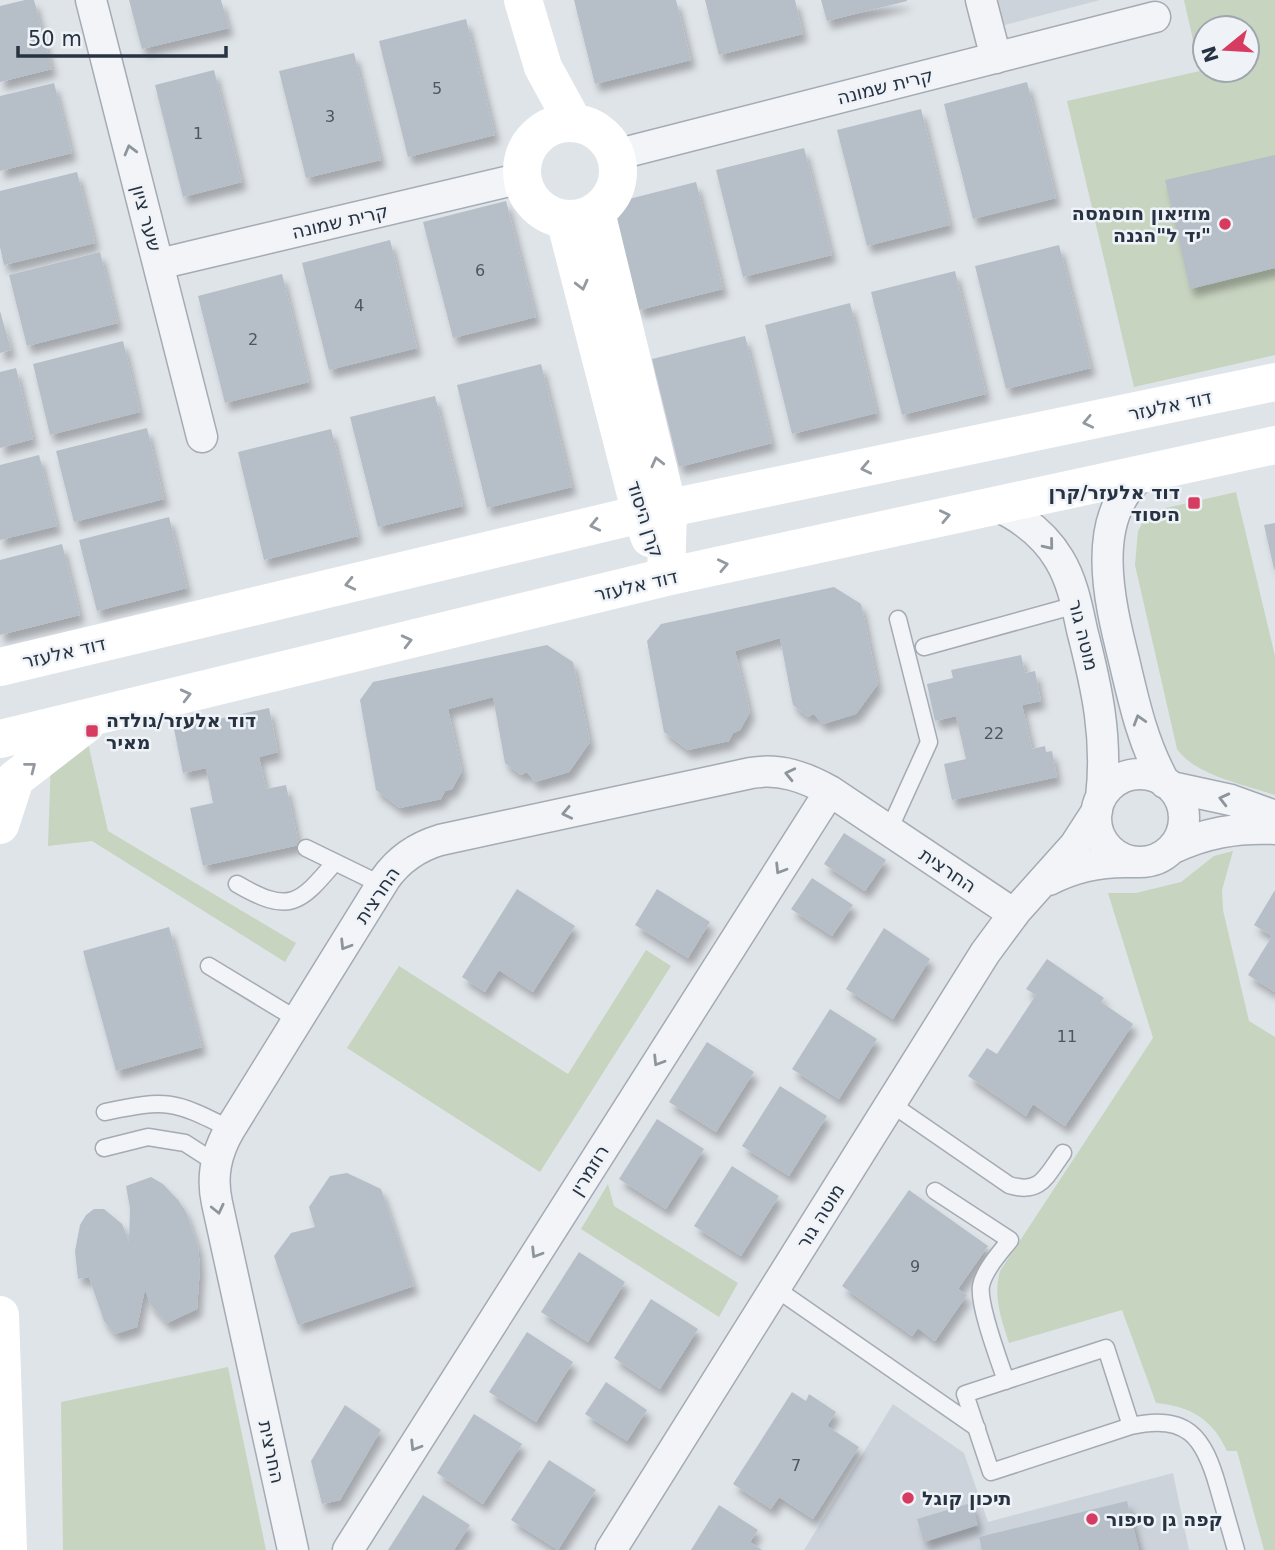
<svg xmlns="http://www.w3.org/2000/svg" width="1275" height="1550" font-family="'DejaVu Sans','Noto Sans Hebrew',sans-serif">
<style>
.built{fill:#cdd3db}
.green{fill:#c7d4bf;fill-rule:evenodd}
.building{fill:#b6bec7;filter:url(#shadow)}
.lines{fill:none;stroke-linecap:round;stroke-linejoin:round}
.lane-casing{stroke:#a4abb4;stroke-width:19}
.street-casing{stroke:#a4abb4;stroke-width:33}
.lane{stroke:#f2f4f7;stroke-width:16}
.street{stroke:#f2f4f7;stroke-width:30}
.secondary{stroke:#fff;stroke-width:38}
.oneway{stroke:#8c949c}
.oneway2{stroke:#9399a0}
.poi-dot{fill:#d83b61;stroke:#eff3f7;stroke-width:2.5}
.labels{text-anchor:middle;dominant-baseline:central;stroke-width:5;stroke-linejoin:round;paint-order:stroke}
.number-label{font-size:16px;fill:#4b5663}
.street-label{font-size:19px;fill:#273342;stroke:#eff3f7}
.poi-label{font-size:19px;font-weight:bold;fill:#273342;stroke:#eff3f7;text-anchor:start}
</style>
<defs>
<filter id="shadow"><feDropShadow dx="4.5" dy="8" stdDeviation="3.5" flood-color="#0004"/></filter>
</defs>
<rect width="100%" height="100%" fill="#dfe4e9"/>
<!-- built -->
<path class="built" d="M994,0h106l-99,26z
M893,1404l71,49 24,69 185,-49 16,77h-385z"/>
<!-- green -->
<path class="green" d="M1184,0h91v355l-141,32 -67,-286 133,-30zM1205,28h42v42h-42z
M1236,492l39,164v139c-30,-10 -80,-20 -98,-46l-42,-184 3,-34 7,-13 12,-8z
M85,730l23,101 188,112 -11,19 -193,-121 -44,5 3,-88z
M1233,851l-11,39 1,20 26,111 26,16v513h-11l-27,-99h-10c-14,-31 -36,-45 -71,-48l-34,-93 -113,33c-8,-25 -16,-46 -9,-72l153,-233 -45,-145h28l45,-11 33,-26z
M646,950l25,16 -131,206 -193,-124 52,-82 169,108z
M608,1184l6,22 124,77 -19,34 -138,-88z
M228,1367l38,183h-203l-2,-148z"/>
<!-- building -->
<path class="building" d="M25,0h9l18,69 -52,13v-76z
M129,0h92l8,28 -87,21z
M574,0h102l15,60 -96,24z
M705,0h90l8,34 -84,21z
M821,0h86v1l-80,20z
M466,19l29,116 -87,22 -29,-116z
M354,53l27,107 -75,18 -27,-107z
M214,70l28,112 -59,15 -28,-112z
M1027,82l29,116 -83,21 -29,-115z
M54,83l18,70 -72,18v-75z
M921,109l29,116 -83,21 -30,-116z
M804,148l28,107 -89,22 -27,-107z
M1275,155v113l-85,21 -25,-109z
M77,172l18,71 -91,22 -4,-18v-56z
M696,182l27,107 -84,21 -26,-107z
M506,201l30,116 -83,21 -30,-116z
M390,240l27,108 -88,22 -27,-107z
M1059,245l32,123 -85,21 -31,-123z
M100,252l18,71 -91,23 -18,-71z
M955,271l31,123 -84,21 -31,-123z
M282,274l27,108 -84,21 -27,-107z
M850,303l27,110 -85,21 -27,-109z
M0,311l11,39 -11,3z
M745,336l27,107 -93,24 -27,-108z
M123,341l17,71 -90,23 -17,-71z
M541,364l31,123 -85,21 -30,-123z
M16,368l17,71 -33,9v-76z
M435,396l28,110 -85,21 -28,-110z
M147,428l17,71 -90,23 -18,-71z
M331,429l27,107 -94,24 -26,-108z
M39,455l18,71 -57,14v-75z
M169,517l18,71 -90,23 -18,-71z
M1275,523v46h-1l-10,-44z
M62,544l18,71 -80,20v-75z
M834,587l27,17 17,80 -22,30 -33,10 -9,-10 -6,3 -15,-12 -13,-67 -45,13 15,61 -10,18 -7,3 -4,8 -41,9 -24,-18 -17,-91 14,-17z
M547,645l26,17 17,80 -21,30 -34,10 -8,-10 -6,3 -16,-12 -12,-66 -45,12 14,62 -10,18 -7,2 -4,8 -41,9 -24,-18 -16,-90 13,-18z
M1021,655l4,18 10,-2 6,30 -19,4 10,44 13,-3 1,6 6,-1 5,26 -105,23 -8,-36 22,-5 -10,-43 -21,5 -8,-37 26,-6 -2,-8z
M269,708l9,44 -19,5 7,32 20,-4 13,60 -96,21 -13,-58 23,-5 -7,-35 -23,5 -9,-44z
M844,833l42,27 -21,31 -41,-27z
M812,878l41,27 -21,31 -41,-27z
M517,889l58,37 -42,66 -34,-22 -14,22 -23,-15z
M657,889l53,33 -22,36 -53,-33z
M1275,890v102l-27,-17 24,-39 -18,-11z
M169,927l33,120 -86,24 -33,-120z
M884,928l46,31 -37,60 -47,-30z
M1047,959l57,39 -3,4 32,22 -68,102 -32,-22 -7,12 -58,-40 19,-28 10,6 39,-59 -10,-6z
M830,1009l47,30 -38,60 -47,-30z
M707,1042l47,30 -38,60 -47,-30z
M780,1086l47,30 -38,60 -47,-30z
M657,1119l47,30 -38,60 -47,-30z
M732,1166l47,30 -38,60 -47,-30z
M347,1173l34,16 33,97 -116,39 -24,-69 17,-23 24,-6 -6,-20 21,-31z
M151,1177l12,7 15,16 8,12 6,17 6,18 2,20 -3,42 -30,14 -17,-19 -5,-15 -8,38 -22,7 -11,-13 -15,-44 -11,2 -3,-28 5,-26 6,-10 8,-6h10l18,15 7,18 1,-34 -4,-22z
M909,1190l79,56 -30,43 9,6 -32,46 -17,-13 -6,8 -70,-50z
M579,1252l46,30 -37,60 -47,-30z
M651,1299l47,30 -38,60 -46,-31z
M527,1332l46,30 -37,60 -47,-30z
M606,1382l41,28 -20,31 -42,-27z
M792,1392l14,9 3,-7 27,18 -9,14 32,21 -46,72 -34,-22 -8,12 -38,-25z
M345,1405l36,25 -41,70 -18,4 -11,-43z
M474,1414l48,30 -39,60 -46,-31z
M549,1460l47,30 -38,60 -47,-30z
M423,1495l47,30 -16,25h-66z
M1127,1501l12,49h-157l-3,-13z
M971,1503l7,22 -54,17 -7,-23z
M719,1505l39,25 -8,12 12,8h-71z"/>
<g class="lines">
<!-- lane casing -->
<g class="lane-casing">
<path id="lane" d="M924,647l152,-42
M889,830l40,-88 -31,-123
M306,848l76,37
M237,884c52,30 62,21 98,-22
M209,966l89,54
M890,1103l119,82c32,10 37,-9 54,-32
M105,1112c62,-13 68,-12 125,17
M104,1148l44,-11 37,6 31,20
M935,1191l75,49c-10,13 -26,30 -29,46 -3,19 18,74 25,95
M775,1288l202,140
M1106,1348l25,78 -140,46 -26,-78z
M1131,1426c56,-13 73,11 87,61 6,21 12,42 18,63"/>
</g>
<!-- street casing -->
<g class="street-casing">
<path id="street" d="M91,0l111,437
M981,0l15,58
M615,155l540,-138
M159,264l363,-86
M1145,473c-58,41 -35,131 -21,187 10,43 19,84 41,123
M995,505c26,12 49,29 64,54 13,21 18,47 23,71 15,58 26,108 19,168
M1096 818a44 44 0 1 1 88 0a44 44 0 1 1-88 0Z
M1171,787l60,13 44,16
M1171,849c34,-16 66,-22 104,-20
M1049,880c26,-14 54,-19 84,-18
M293,1550l-76,-347c-6,-27 -1,-50 13,-74l155,-250c14,-20 32,-32 55,-39l311,-67c29,-5 54,4 79,18l184,123
M348,1550l482,-759
M611,1550l374,-597 31,-42 59,-66 22,-34"/>
</g>
<!-- lane -->
<use href="#lane" class="lane"/>
<!-- street -->
<use href="#street" class="street"/>
<!-- secondary -->
<path class="secondary" d="M523,0l20,67 30,55
M522 171a48 48 0 1 1 96 0a48 48 0 1 1-96 0Z
M596,212l72,297 -2,68
M565,219l76,295 9,24
M0,667l641,-153 634,-132
M0,739l666,-162 609,-132
M0,825l15,-46 71,-55
M0,1315l8,235"/>
</g>
<!-- one-way arrows -->
<defs><path id="oneway-chevron" d="M-2-3.5L2.5 0L-2 3.5" fill="none" stroke-width="1.6" stroke-linecap="round" stroke-linejoin="round" transform="scale(1.75)"/></defs>
<g class="oneway">
<use href="#oneway-chevron" transform="translate(130 150) rotate(-105)"/>
<use href="#oneway-chevron" transform="translate(1049 545) rotate(51)"/>
<use href="#oneway-chevron" transform="translate(1139 720) rotate(-107)"/>
<use href="#oneway-chevron" transform="translate(790 774) rotate(-167)"/>
<use href="#oneway-chevron" transform="translate(1224 799) rotate(-166)"/>
<use href="#oneway-chevron" transform="translate(567 813) rotate(168)"/>
<use href="#oneway-chevron" transform="translate(780 869) rotate(122)"/>
<use href="#oneway-chevron" transform="translate(345 945) rotate(122)"/>
<use href="#oneway-chevron" transform="translate(658 1061) rotate(122)"/>
<use href="#oneway-chevron" transform="translate(218 1209) rotate(77)"/>
<use href="#oneway-chevron" transform="translate(536 1253) rotate(122)"/>
<use href="#oneway-chevron" transform="translate(415 1446) rotate(122)"/>
</g>
<g class="oneway2">
<use href="#oneway-chevron" transform="translate(582 285) rotate(76)"/>
<use href="#oneway-chevron" transform="translate(1088 422) rotate(168)"/>
<use href="#oneway-chevron" transform="translate(657 462) rotate(-104)"/>
<use href="#oneway-chevron" transform="translate(866 468) rotate(168)"/>
<use href="#oneway-chevron" transform="translate(945 516) rotate(-12)"/>
<use href="#oneway-chevron" transform="translate(595 525) rotate(167)"/>
<use href="#oneway-chevron" transform="translate(723 565) rotate(-12)"/>
<use href="#oneway-chevron" transform="translate(350 584) rotate(167)"/>
<use href="#oneway-chevron" transform="translate(407 641) rotate(-14)"/>
<use href="#oneway-chevron" transform="translate(186 695) rotate(-14)"/>
<use href="#oneway-chevron" transform="translate(31 767) rotate(-38)"/>
</g>
<!-- markers -->
<g class="poi-dot">
<circle cx="1225" cy="224" r="7"/>
<rect x="1187" y="496" width="14" height="14" rx="3.5"/>
<rect x="85" y="724" width="14" height="14" rx="3.5"/>
<circle cx="908" cy="1498" r="7"/>
<circle cx="1092" cy="1519" r="7"/>
</g>
<g class="labels">
<!-- number labels -->
<g class="number-label">
<text x="437" y="88">5</text>
<text x="330" y="116">3</text>
<text x="198" y="133">1</text>
<text x="480" y="270">6</text>
<text x="359" y="305">4</text>
<text x="253" y="339">2</text>
<text x="994" y="733">22</text>
<text x="1067" y="1036">11</text>
<text x="915" y="1266">9</text>
<text x="796" y="1465">7</text>
</g>
<!-- street labels -->
<g class="street-label">
<text transform="translate(885 86) rotate(-14)">קרית שמונה</text>
<text transform="translate(147 218) rotate(75)">שער ציון</text>
<text transform="translate(340 221) rotate(-13)">קרית שמונה</text>
<text transform="translate(1170 405) rotate(-12)">דוד אלעזר</text>
<text transform="translate(646 519) rotate(72)">קרן היסוד</text>
<text transform="translate(636 585) rotate(-13)">דוד אלעזר</text>
<text transform="translate(1084 635) rotate(76)">מוטה גור</text>
<text transform="translate(64 652) rotate(-13)">דוד אלעזר</text>
<text transform="translate(948 870) rotate(34)">החרצית</text>
<text transform="translate(377 895) rotate(-56)">החרצית</text>
<text transform="translate(589 1170) rotate(-58)">רוזמרין</text>
<text transform="translate(820 1216) rotate(-58)">מוטה גור</text>
<text transform="translate(272 1452) rotate(78)">החרצית</text>
</g>
<!-- poi labels -->
<g class="poi-label">
<text x="1211" y="213" text-anchor="end">מוזיאון חוסמסה<tspan x="1211" dy="22">יד ל"הגנה"</tspan></text>
<text x="1180" y="492" text-anchor="end">דוד אלעזר/קרן<tspan x="1180" dy="22">היסוד</tspan></text>
<text x="106" y="720">דוד אלעזר/גולדה<tspan x="106" dy="22">מאיר</tspan></text>
<text x="922" y="1498">תיכון קוגל</text>
<text x="1106" y="1519">קפה גן סיפור</text>
</g>
</g>
<!-- north arrow -->
<g transform="translate(1226 49) rotate(252)"><circle r="33" fill="#eff3f7" stroke="#9fa6af" stroke-width="2"/>
<path d="M0-5L12 26L0 18L-12 26Z" fill="#d83b61"/>
<text y="-10" font-size="19" font-weight="bold" text-anchor="middle" fill="#273342">N</text>
</g>
<!-- scale -->
<path d="M18 46v10h208v-10" fill="none" stroke="#273342" stroke-width="3.5"/>
<text x="28" y="46" font-size="21" fill="#273342" stroke="#eff3f7" stroke-width="5" paint-order="stroke">50 m</text>
</svg>
